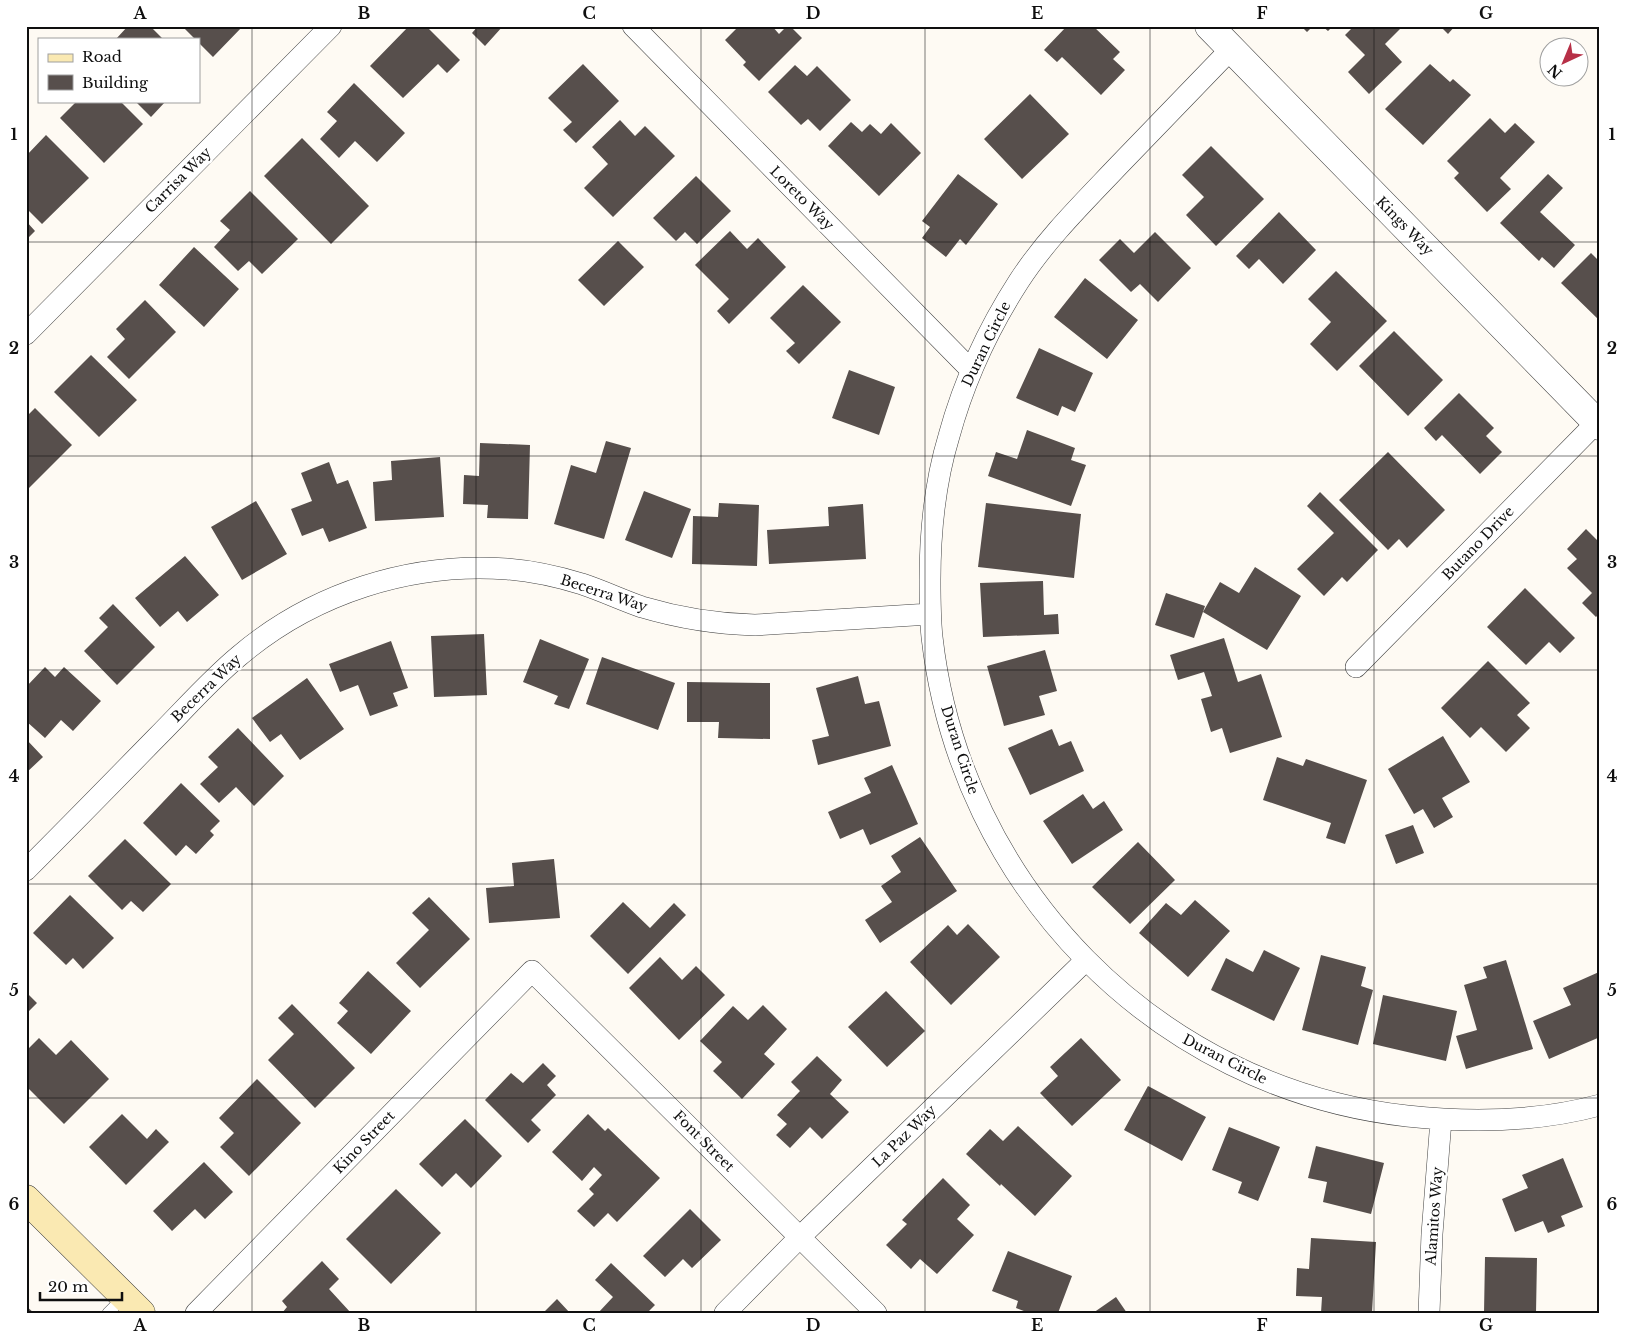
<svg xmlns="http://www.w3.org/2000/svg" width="1626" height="1339" font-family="'Libre Baskerville',serif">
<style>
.building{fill:#574f4c}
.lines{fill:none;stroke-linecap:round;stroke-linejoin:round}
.service-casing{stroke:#424242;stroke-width:12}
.minor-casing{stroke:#424242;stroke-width:22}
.tertiary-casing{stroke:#424242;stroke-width:29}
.secondary-casing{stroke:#313131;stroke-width:29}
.service{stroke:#fff;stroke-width:11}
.minor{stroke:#fff;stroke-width:21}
.tertiary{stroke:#fff;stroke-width:28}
.secondary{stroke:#fae9b2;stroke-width:28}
.grid{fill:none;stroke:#0f0f0f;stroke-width:1;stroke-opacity:0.55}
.labels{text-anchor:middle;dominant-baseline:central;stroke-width:5;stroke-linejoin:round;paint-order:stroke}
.street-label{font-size:14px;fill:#0f0f0f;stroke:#fff}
.neatline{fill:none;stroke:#0f0f0f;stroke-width:2}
.grid-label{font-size:16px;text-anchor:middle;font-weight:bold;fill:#0f0f0f}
</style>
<rect width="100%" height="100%" fill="#fefaf3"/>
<!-- building -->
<path class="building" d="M128,26h22l13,13h-47z
M182,26h61l-30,31 -14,-14v-4h-4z
M409,26h17l34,34 -13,13 -9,-9 -35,34 -33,-32z
M478,26h25l-18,20 -13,-13z
M739,26h33l7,8 8,-8h3l12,12 -43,43 -16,-16 3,-3 -21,-22z
M1067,26h26l27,26 -7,7 12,11 -24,25 -39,-38 -5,5 -13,-12z
M1301,26h12l-6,6z
M1322,26h11l-5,5z
M1354,26h49l-18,18 17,18 -33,32 -21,-22 17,-17 -20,-20z
M1440,26h15l-7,8z
M583,64l36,37 -43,42 -13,-13 9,-8 -24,-24z
M1430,64l20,18 3,-3 18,16 -48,50 -38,-36z
M795,65l12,11 10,-10 34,34 -31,31 -12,-12 -7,6 -33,-33z
M354,83l51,50 -28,29 -22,-21 -16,17 -19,-19 17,-18 -10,-9z
M1030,94l39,40 -47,45 -38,-40z
M77,101h43l23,23 -39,39 -44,-45z
M135,101h31l-15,16z
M1490,118l15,15 10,-10 20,19 -35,36 11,11 -24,23 -33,-34 5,-5 -12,-12z
M620,120l15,16 10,-10 30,30 -62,61 -29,-29 24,-24 -16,-17z
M851,122l11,10 8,-8 11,10 10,-11 30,30 -42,43 -51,-50z
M46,135l43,43 -47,46 -16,-16v-52z
M302,138l67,68 -38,38 -67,-68z
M1211,146l53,53 -48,47 -30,-31 18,-18 -22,-22z
M958,174l40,30 -32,41 -6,-6 -14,18 -24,-19 8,-11 -8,-6z
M1548,174l15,14 -23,24 35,33 -21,23 -12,-11 -3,4 -39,-38z
M696,176l35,35 -34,33 -12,-12 -9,9 -23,-23z
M250,191l48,48 -36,35 -13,-13 -11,10 -24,-24 16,-17 -10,-9z
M1279,212l37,38 -33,34 -24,-25 -10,10 -13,-13z
M26,221l9,10 -9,9z
M730,231l17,18 11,-11 28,29 -57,57 -12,-13 12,-12 -34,-34z
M1155,232l36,36 -33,34 -18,-18 -9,8 -32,-32 21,-21 14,14z
M618,241l26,26 -40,39 -26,-26z
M194,247l45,42 -35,38 -45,-42z
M1591,253l9,9v59l-39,-38z
M1336,271l51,50 -50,50 -27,-27 21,-22 -23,-23z
M1085,278l53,42 -31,39 -53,-42z
M803,285l38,37 -42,42 -13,-13 9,-8 -25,-25z
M145,300l31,32 -47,47 -22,-22 18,-18 -9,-10z
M1394,331l49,49 -35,36 -49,-50z
M1039,348l54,25 -18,39 -13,-6 -4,10 -42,-18z
M91,355l46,45 -38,37 -45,-45z
M849,370l46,17 -16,48 -47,-17z
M1459,393l35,35 -8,8 16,16 -22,22 -38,-39 -6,6 -12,-13z
M35,408l37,37 -46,46v-74z
M1027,430l48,18 -4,12 15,5 -15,41 -83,-30 8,-24 21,7z
M606,441l25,7 -27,91 -50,-15 17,-59 25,8z
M480,443l50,2 -2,74 -41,-1 1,-13 -25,-1 1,-29 15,1z
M1388,452l57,58 -38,38 -8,-9 -11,11 -49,-50z
M440,457l4,60 -69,4 -2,-39 19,-2 -1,-19z
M329,462l8,22 11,-4 19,48 -38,14 -6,-14 -21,8 -11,-27 21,-8 -11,-28z
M644,491l47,18 -19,49 -47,-18z
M1320,492l58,58 -31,32 -5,-5 -18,19 -27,-27 37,-36 -27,-27z
M256,501l31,53 -45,26 -31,-53z
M719,503l40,2 -2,61 -65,-2 1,-48 25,1z
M986,503l95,11 -7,64 -96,-11z
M863,504l3,55 -97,5 -2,-34 62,-4 -1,-19z
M1586,529l14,14v70l-4,4 -14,-14 10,-10 -25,-25 10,-9 -10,-10z
M185,556l34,39 -32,27 -9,-11 -18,16 -25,-29z
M1255,567l46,29 -34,54 -64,-38 17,-30 19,11z
M1043,581l1,34 14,-1 1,20 -76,3 -3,-54z
M1525,588l50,50 -15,15 -11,-11 -23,23 -39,-38z
M1166,593l39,13 -11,32 -39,-13z
M113,604l42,43 -38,38 -33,-34 24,-24 -9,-9z
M484,634l3,61 -53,2 -3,-61z
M1224,638l14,44 23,-8 21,63 -52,16 -8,-25 -11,4 -10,-33 11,-3 -8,-24 -26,8 -8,-25z
M540,639l49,20 -20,50 -15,-5 4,-8 -35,-14z
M391,641l17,47 -15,5 5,13 -28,10 -12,-31 -18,7 -11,-28z
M1045,650l12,41 -18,5 6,19 -41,11 -17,-60z
M602,657l73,26 -17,47 -72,-26z
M1488,661l42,42 -13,12 13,13 -24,24 -25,-25 -11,11 -29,-30z
M45,667l10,10 9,-10 37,34 -28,30 -12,-11 -16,18 -19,-17v-34z
M858,676l7,28 14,-3 12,45 -73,19 -6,-25 17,-4 -13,-48z
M307,678l37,51 -44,31 -19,-26 -11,8 -18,-24z
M687,682l83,1v56l-52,-1 1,-16h-32z
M238,728l46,48 -30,30 -18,-19 -17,16 -19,-19 18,-17 -10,-10z
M1052,729l7,17 12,-5 13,30 -54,24 -22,-47z
M1443,736l27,46 -28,16 11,19 -19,11 -11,-19 -9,5 -26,-45z
M26,739l17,18 -17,16z
M1277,757l26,9 3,-7 61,21 -22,64 -19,-6 5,-15 -68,-23z
M892,765l26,59 -48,21 -7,-16 -23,10 -12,-27 43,-19 -7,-15z
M181,783l39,38 -10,10 4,4 -18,19 -10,-9 -10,11 -33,-33z
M1083,794l10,15 11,-8 19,29 -51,34 -29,-43z
M1413,825l11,28 -28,11 -11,-29z
M920,837l37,54 -77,52 -15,-23 27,-18 -11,-16 20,-14 -10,-16z
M125,839l46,45 -28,28 -12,-11 -9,9 -34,-34z
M1138,842l37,38 -45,44 -38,-37z
M554,859l6,59 -71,5 -3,-35 28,-2 -2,-23z
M70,895l44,43 -31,31 -10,-11 -7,7 -33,-32z
M429,897l41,42 -50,49 -24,-25 33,-33 -17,-17z
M1195,900l35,31 -42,46 -49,-44 27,-30 15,12z
M623,902l27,26 24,-25 12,12 -58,59 -38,-38z
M968,924l32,33 -49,48 -41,-43 38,-37 9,10z
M1264,950l36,18 -26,53 -63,-31 15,-32 27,14z
M1321,955l45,12 -5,19 12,4 -15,55 -56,-15z
M660,957l22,23 14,-14 29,29 -46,45 -50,-52z
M1506,960l27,89 -67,20 -10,-33 21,-6 -13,-45 23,-7 -4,-11z
M368,971l43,40 -40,43 -34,-31 11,-12 -9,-8z
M1599,972l1,65 -51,22 -16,-38 38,-16 -8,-17z
M886,991l39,40 -38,36 -39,-40z
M26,992l11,11 -11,11z
M1383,995l74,16 -11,50 -73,-17z
M292,1004l63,64 -40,40 -47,-48 26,-26 -16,-16z
M763,1005l24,24 -23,25 11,10 -33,35 -29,-28 9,-9 -22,-21 33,-35 15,14z
M39,1038l17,17 15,-15 38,39 -45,45 -38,-38v-35z
M1081,1038l40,42 -49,46 -32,-33 18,-17 -8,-9z
M817,1056l25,24 -12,14 19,18 -27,27 -12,-12 -20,21 -14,-13 11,-11 -10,-9 23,-24 -9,-9z
M543,1063l13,13 -9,9 9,10 -25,25 10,10 -13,13 -43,-43 26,-27 12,10z
M257,1079l44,44 -52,53 -29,-29 14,-14 -15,-15z
M1148,1086l58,31 -24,44 -58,-31z
M122,1114l25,25 9,-10 13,13 -43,43 -37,-38z
M588,1114l17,17 3,-3 52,50 -43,44 -9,-9 -14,14 -17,-16 17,-17 -5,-5 13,-14 -8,-8 -12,14 -30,-29z
M465,1119l37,37 -31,32 -15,-15 -14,14 -23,-23z
M1018,1126l54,50 -37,40 -34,-32 -1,2 -34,-32 24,-25 13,12z
M1229,1127l51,20 -22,54 -20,-8 4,-11 -30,-12z
M1316,1146l68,17 -13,51 -48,-12 4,-20 -19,-4z
M1563,1158l20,49 -22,9 4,10 -17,7 -5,-12 -28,11 -13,-33 26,-11 -6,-13z
M204,1162l29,30 -28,27 -10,-10 -23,22 -19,-20z
M943,1178l27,27 -13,14 17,16 -37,39 -17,-15 -9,10 -25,-24 21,-21 -5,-4z
M396,1189l45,44 -50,51 -45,-45z
M690,1209l31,31 -29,28 -9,-9 -18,18 -22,-21z
M1311,1238l65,4 -4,71h-51l1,-16 -26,-1 1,-28 12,1z
M1008,1251l64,25 -14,37h-29l-13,-5 2,-7 -26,-10z
M1485,1257l52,1 -1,55h-52z
M322,1261l17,18 -10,10 22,24h-69l5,-6 -5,-6z
M611,1263l44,42 -8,8h-49l15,-16 -18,-17z
M1116,1297l11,16h-34z
M557,1299l13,14h-27z
M26,1306l8,7h-8z"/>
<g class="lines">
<!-- service casing -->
<g class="service-casing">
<path id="service" d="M108,1313l16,-16"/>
</g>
<!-- minor casing -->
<g class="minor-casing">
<path id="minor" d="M633,26l338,344
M1232,48c-38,39 -75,78 -113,117 -35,37 -72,73 -100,116 -31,48 -55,100 -70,155 -14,46 -19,95 -19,144 0,19 0,38 2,57 28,249 224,451 475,479 64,7 130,6 193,-11
M26,334l305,-308
M1356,667l244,-248
M26,870c44,-44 88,-89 131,-133 27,-27 53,-57 82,-81 74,-63 172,-94 268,-87 25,2 52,8 75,15 21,7 40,16 60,23 37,11 75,17 113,18l175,-11
M196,1313l336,-342 344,342
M725,1313l76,-77 284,-275
M1429,1313l3,-79 9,-114"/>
</g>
<!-- tertiary casing -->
<g class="tertiary-casing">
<path id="tertiary" d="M1209,26l391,400"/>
</g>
<!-- secondary casing -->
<g class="secondary-casing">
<path id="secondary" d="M26,1199l115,114"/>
</g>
<!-- service -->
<use href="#service" class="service"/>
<!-- minor -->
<use href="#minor" class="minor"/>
<!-- tertiary -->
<use href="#tertiary" class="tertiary"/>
<!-- secondary -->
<use href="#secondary" class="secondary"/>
</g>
<!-- grid -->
<path class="grid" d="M252,26v1287M476,26v1287M701,26v1287M925,26v1287M1150,26v1287M1374,26v1287M26,242h1574M26,456h1574M26,670h1574M26,884h1574M26,1098h1574"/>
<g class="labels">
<!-- street labels -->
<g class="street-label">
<text transform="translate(178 180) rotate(-45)">Carrisa Way</text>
<text transform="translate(802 198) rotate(45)">Loreto Way</text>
<text transform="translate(1405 226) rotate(46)">Kings Way</text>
<text transform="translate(986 344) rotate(-64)">Duran Circle</text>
<text transform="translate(1478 543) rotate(-46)">Butano Drive</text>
<text transform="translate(604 593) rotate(18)">Becerra Way</text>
<text transform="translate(206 688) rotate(-44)">Becerra Way</text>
<text transform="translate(960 750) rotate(72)">Duran Circle</text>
<text transform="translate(1225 1059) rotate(27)">Duran Circle</text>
<text transform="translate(904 1136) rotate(-44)">La Paz Way</text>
<text transform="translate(704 1141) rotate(45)">Font Street</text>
<text transform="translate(364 1142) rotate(-46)">Kino Street</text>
<text transform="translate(1434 1216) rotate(-86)">Alamitos Way</text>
</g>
</g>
<!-- border -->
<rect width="1626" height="1339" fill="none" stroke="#ffffff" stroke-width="55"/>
<!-- legend -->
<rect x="38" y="38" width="162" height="65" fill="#ffffff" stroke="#9f9f9f"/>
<rect x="48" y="54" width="25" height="8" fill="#fae9b2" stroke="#9f9f9f"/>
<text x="82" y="62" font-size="15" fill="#0f0f0f">Road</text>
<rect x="48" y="75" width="25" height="15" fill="#574f4c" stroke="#9f9f9f"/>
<text x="82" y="88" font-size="15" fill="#0f0f0f">Building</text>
<!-- north arrow -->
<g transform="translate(1564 62) rotate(224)"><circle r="24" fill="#ffffff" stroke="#9f9f9f"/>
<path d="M0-4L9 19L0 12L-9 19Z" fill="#b73047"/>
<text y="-8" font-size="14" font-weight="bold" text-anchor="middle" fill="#0f0f0f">N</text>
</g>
<!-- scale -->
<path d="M40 1292v8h82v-8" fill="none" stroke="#0f0f0f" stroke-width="2.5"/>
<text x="48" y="1292" font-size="15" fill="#0f0f0f" stroke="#ffffff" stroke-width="4" paint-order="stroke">20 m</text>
<rect x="28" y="28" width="1570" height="1284" class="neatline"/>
<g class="grid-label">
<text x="140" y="19">A</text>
<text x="364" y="19">B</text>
<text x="589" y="19">C</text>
<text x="813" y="19">D</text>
<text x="1037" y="19">E</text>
<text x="1262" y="19">F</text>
<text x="1486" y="19">G</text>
<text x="14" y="140">1</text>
<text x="1612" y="140">1</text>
<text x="14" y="354">2</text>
<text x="1612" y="354">2</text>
<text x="14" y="568">3</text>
<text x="1612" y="568">3</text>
<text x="14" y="782">4</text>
<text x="1612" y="782">4</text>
<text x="14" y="996">5</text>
<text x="1612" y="996">5</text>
<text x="14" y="1210">6</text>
<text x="1612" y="1210">6</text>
<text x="140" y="1331">A</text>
<text x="364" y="1331">B</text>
<text x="589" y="1331">C</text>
<text x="813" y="1331">D</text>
<text x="1037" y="1331">E</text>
<text x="1262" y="1331">F</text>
<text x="1486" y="1331">G</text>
</g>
</svg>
